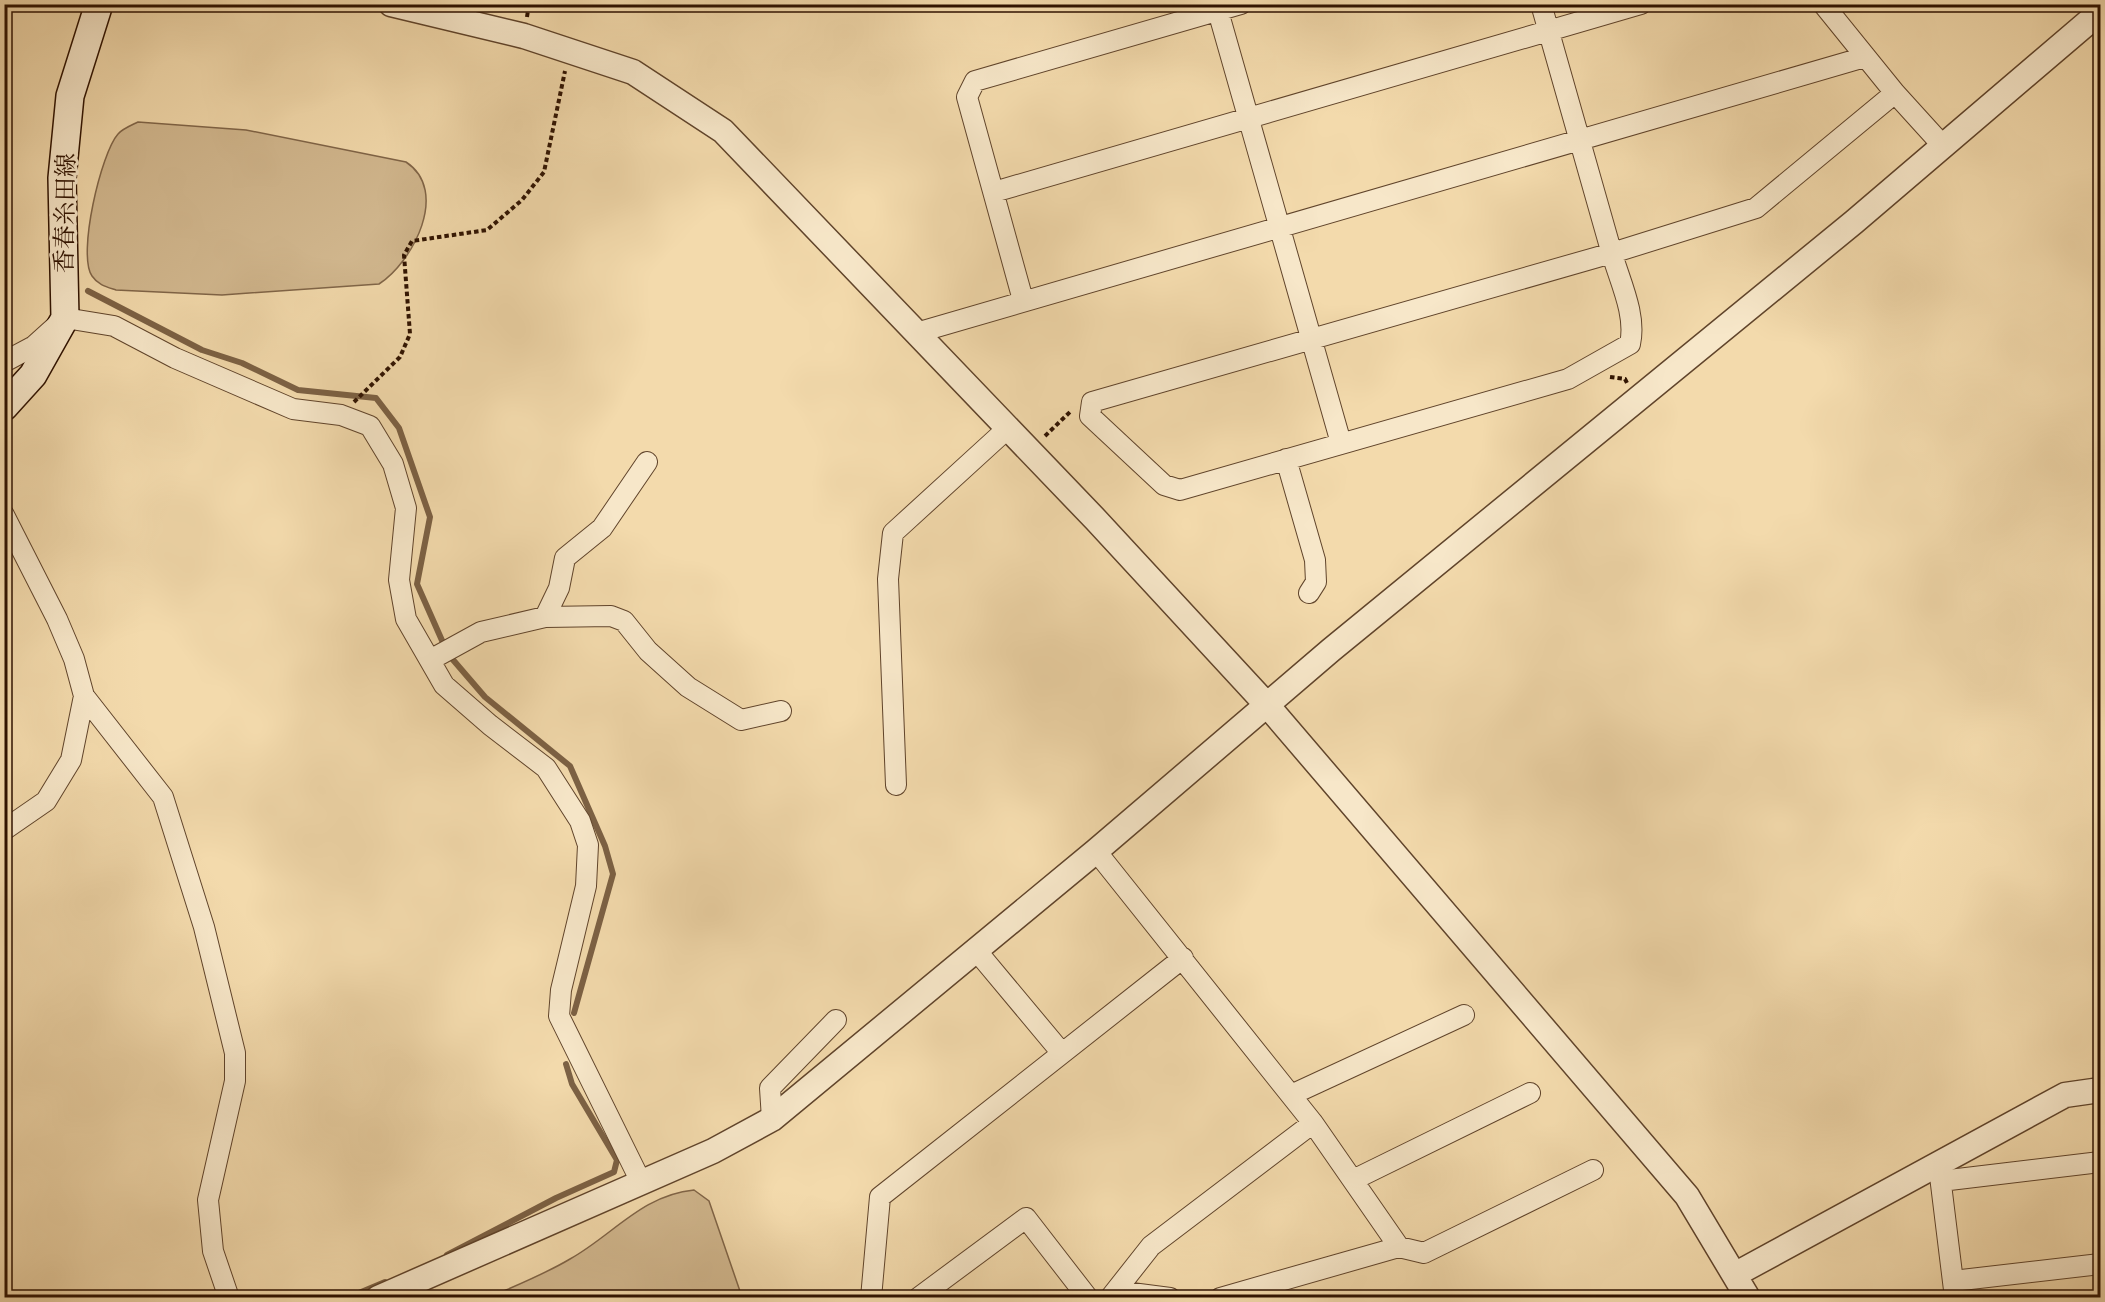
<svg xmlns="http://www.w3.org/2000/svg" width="2105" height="1302" font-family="Alegreya,'Noto Serif JP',serif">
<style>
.green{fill:#d2b88f;stroke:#806548;stroke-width:1.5}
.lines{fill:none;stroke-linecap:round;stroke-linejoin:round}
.stream{stroke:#7c6144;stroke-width:6}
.minor-casing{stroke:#60442b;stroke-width:22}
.tertiary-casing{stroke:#60442b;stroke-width:27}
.secondary-casing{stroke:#2f1200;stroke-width:30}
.path{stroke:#2f1200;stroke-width:4;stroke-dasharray:4.5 3;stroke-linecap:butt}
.minor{stroke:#f7e7c9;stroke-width:20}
.tertiary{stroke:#f7e7c9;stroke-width:24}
.secondary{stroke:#f7e7c9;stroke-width:27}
.labels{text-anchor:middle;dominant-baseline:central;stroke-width:6;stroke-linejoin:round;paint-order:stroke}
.street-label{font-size:24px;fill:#2f1200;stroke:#f7e7c9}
</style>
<rect width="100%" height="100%" fill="#f3daac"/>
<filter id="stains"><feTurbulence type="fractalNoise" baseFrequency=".00333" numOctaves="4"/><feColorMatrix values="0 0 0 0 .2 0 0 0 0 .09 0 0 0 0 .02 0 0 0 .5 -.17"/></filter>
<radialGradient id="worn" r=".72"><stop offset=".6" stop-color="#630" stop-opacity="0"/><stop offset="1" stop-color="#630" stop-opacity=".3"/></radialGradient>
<!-- green -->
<path class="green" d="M138,122l108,8 160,32c44,29 7,100 -27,122l-157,11 -106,-5c-9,-3 -18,-5 -24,-14 -15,-21 9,-123 26,-142 4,-5 14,-9 20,-12z
M694,1190l15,11 33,96h-252c27,-12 55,-23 80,-38 43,-24 72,-64 124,-69z"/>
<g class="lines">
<!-- stream -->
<path class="stream" d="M88,291l114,59 40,13 56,27 78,8 23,30 31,89 -13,67 31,70 37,43 85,69 35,80 8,28 -39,139
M447,1255l109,-57 58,-26 3,-12 -45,-76 -6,-20
M347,1298l38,-16"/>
<!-- minor casing -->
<g class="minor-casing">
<path id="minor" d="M1541,4c23,81 46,162 69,243 8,31 27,66 20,97l-62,35 -388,111 -16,-5 -74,-69 2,-14 520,-149 144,-45 139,-115
M1823,4l72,89 49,54
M1218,11l123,432
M994,192l647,-188
M1023,300l-56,-203 8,-16 266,-77
M916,333l949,-276
M4,362l30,-16 31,-28 49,8 61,32 118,51 48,6 29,11 23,38 13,44 -7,72 7,39 38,66 46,40 56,43 34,53 8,24 -2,41 -25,104 -2,26 82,166
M1286,459l29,101 1,22 -7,11
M4,515l53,104 17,40 10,37 79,101 41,130 31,126v28l-27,119 5,51 16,47
M545,617l14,-29 6,-30 37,-30 45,-66
M430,660l51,-28 64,-15 66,-1 13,5 24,30 40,36 53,33 40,-9
M896,785l-8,-206 5,-46 115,-105
M4,830l42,-29 25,-41 13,-64
M1096,851l217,272 86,124
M975,949l86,103
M1291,1095l173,-80
M772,1119l-2,-31 66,-68
M1939,1168l16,130
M1353,1180l177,-87
M1941,1181l159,-19
M1953,1281l147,-17
M1116,1291l54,7
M871,1298l9,-101 303,-239
M918,1298l108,-80 62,80
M1110,1298l41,-52 162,-123
M1220,1298l179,-51 25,6 169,-83"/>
</g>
<!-- tertiary casing -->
<g class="tertiary-casing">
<path id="tertiary" d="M391,4l133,32 109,36 90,59 373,389 171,185 420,491 61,102
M1736,1274l329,-179 35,-5
M378,1298l335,-147 59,-32 324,-268 235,-201 523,-428 246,-210"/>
</g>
<!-- secondary casing -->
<g class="secondary-casing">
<path id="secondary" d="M4,407l29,-32 32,-57 -3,-140 8,-82 29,-92"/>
</g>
<!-- path -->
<path class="path" d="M527,17l2,-13
M1610,377l15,2 2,4
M354,402l46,-45 10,-23 -6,-79 8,-14 75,-11 35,-30 22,-28 21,-101
M1045,436l27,-26"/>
<!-- minor -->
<use href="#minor" class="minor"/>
<!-- tertiary -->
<use href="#tertiary" class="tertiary"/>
<!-- secondary -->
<use href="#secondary" class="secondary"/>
</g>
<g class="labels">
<!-- street labels -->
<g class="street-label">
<text transform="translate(65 213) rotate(-89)">香春糸田線</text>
</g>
</g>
<!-- margin -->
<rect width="2105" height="1302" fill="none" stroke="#f3daac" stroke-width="24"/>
<rect x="6" y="6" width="2093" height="1290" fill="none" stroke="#2f1200" stroke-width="3"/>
<rect x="12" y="12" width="2081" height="1278" fill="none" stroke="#2f1200" stroke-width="1.5"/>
<rect width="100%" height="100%" filter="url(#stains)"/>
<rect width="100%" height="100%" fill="url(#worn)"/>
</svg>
